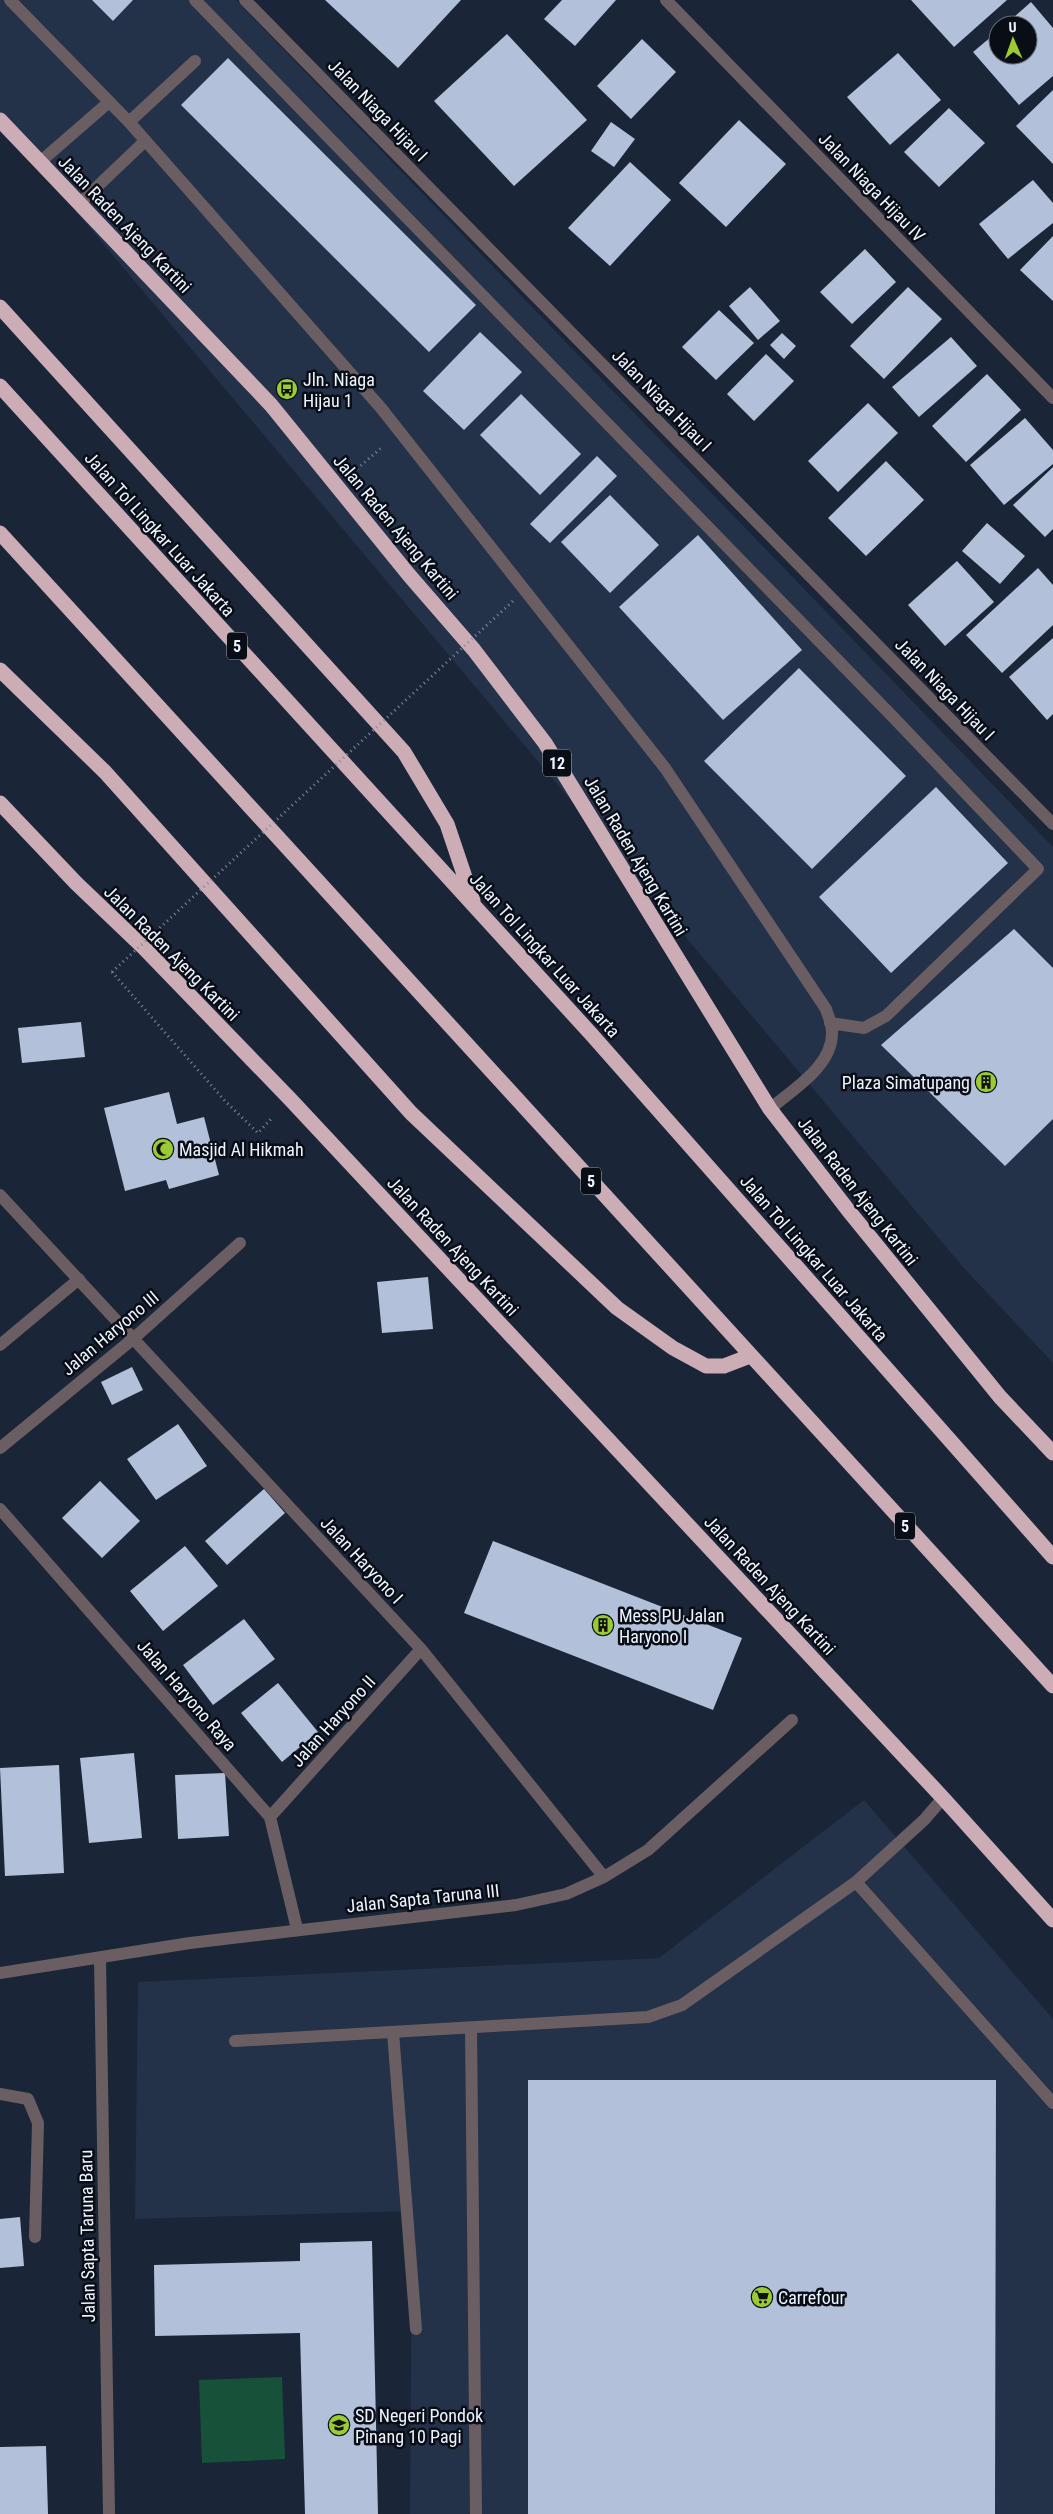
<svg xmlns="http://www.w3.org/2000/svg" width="1053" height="2514" font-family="'Roboto Condensed',sans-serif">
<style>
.built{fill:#233149}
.green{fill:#18513a}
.building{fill:#b2c1d9}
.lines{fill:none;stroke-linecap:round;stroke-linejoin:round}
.path{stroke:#838b9a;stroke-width:3;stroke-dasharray:1 4;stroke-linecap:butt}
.lane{stroke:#6b5e62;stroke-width:12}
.street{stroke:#6b5e62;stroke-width:12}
.highway{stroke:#ccadb6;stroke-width:15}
.path-bridge{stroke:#838b9a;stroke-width:3;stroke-dasharray:1 4;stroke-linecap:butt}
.labels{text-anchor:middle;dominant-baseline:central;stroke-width:5;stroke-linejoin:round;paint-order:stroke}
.shield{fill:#090e16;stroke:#a9afb9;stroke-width:1}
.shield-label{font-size:16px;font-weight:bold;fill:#eef4ff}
.street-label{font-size:18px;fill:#eef4ff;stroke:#090e16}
.poi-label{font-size:18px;fill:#eef4ff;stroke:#090e16;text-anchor:start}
</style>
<rect width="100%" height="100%" fill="#1a2538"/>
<!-- built -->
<path class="built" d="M0,0h236l817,847v516l-91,-97 -962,-1145z
M864,1800l189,219v495h-643l2,-303 -277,8 3,-237 521,-24z"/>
<!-- green -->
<path class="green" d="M282,2377l3,82 -83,4 -3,-83z"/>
<!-- building -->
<path class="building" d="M92,0h41l-20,21z
M325,0h136l-63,68z
M562,0h54l-41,46 -31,-27z
M911,0h96l-53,47z
M1031,2l22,26v48l-34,29 -46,-53 25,-21v24h30v-30h-23z
M507,34l80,86 -73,66 -80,-85z
M642,39l34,33 -45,47 -34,-33z
M898,53l43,47 -51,45 -43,-48z
M228,58l248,247 -47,47 -248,-247z
M1053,90v74l-37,-38z
M949,108l36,35 -46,44 -35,-35z
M739,120l47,44 -60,63 -47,-44z
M611,122l24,17 -21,28 -23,-16z
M630,162l41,38 -61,66 -42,-38z
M1033,180l20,23v20l-45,36 -29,-35z
M1053,236v65l-33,-31z
M865,249l31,33 -44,42 -32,-32z
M750,287l30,34 -22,19 -29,-34z
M908,287l34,32 -58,60 -34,-33z
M719,310l35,33 -38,37 -34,-33z
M480,332l42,40 -58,58 -41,-39z
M782,333l14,13 -12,13 -14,-14z
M951,337l26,29 -58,51 -27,-30z
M766,354l28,27 -40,40 -27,-27z
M987,374l34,36 -55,52 -34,-36z
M521,394l60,60 -41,41 -60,-60z
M868,403l30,30 -60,59 -30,-31z
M1025,418l28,32v14l-49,41 -34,-40z
M597,456l20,20 -67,67 -20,-19z
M886,461l38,39 -58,56 -38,-38z
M1053,467v62l-8,8 -32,-32z
M610,495l49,50 -49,48 -49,-51z
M987,523l38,33 -25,28 -38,-33z
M698,535l104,115 -79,70 -104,-113z
M957,561l37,41 -49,44 -37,-41z
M1038,568l15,17v40l-51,48 -36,-38z
M1053,638v76l-6,6 -38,-43z
M799,668l107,108 -94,93 -108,-108z
M936,787l72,76 -117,110 -72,-76z
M1014,929l39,39v151l-48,47 -124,-121z
M81,1022l4,35 -63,6 -4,-35z
M169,1092l8,32 27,-7 15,58 -50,14 -3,-9 -41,11 -21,-83z
M428,1277l5,52 -51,4 -5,-51z
M132,1367l11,23 -31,15 -11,-23z
M178,1424l29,42 -51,34 -29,-41z
M100,1481l40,40 -38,37 -40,-40z
M264,1489l21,24 -58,52 -22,-24z
M493,1541l249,97 -29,72 -249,-97z
M185,1546l33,40 -55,45 -33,-40z
M244,1619l31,40 -62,46 -30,-40z
M278,1683l40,49 -36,30 -41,-49z
M134,1753l8,85 -53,5 -9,-85z
M59,1765l5,108 -59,3 -5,-108z
M225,1773l4,63 -51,3 -3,-64z
M528,2080h468l-1,434h-467z
M20,2217l4,49 -24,2v-49z
M372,2241l6,273h-73l-5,-181 -145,3 -1,-71 146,-4v-18z
M46,2446l2,68h-48v-67z"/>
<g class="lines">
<!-- path -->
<path class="path" d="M357,469l24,-21
M112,972l113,129 33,32 13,-14"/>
<!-- lane -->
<path class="lane" d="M10,0l119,122 252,286 284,360 161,241c2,7 6,15 6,23 1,34 -39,57 -62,77
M195,0l698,717 145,152 -152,147 -22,12 -34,-5
M129,122l66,-61
M40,162l69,-60
M80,203l65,-62
M856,1882l197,221
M471,2028l5,486
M393,2032l23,297
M235,2041l413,-24 34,-12 174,-123 68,-62 19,-22
M0,2094l28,5 10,24 -3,114"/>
<!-- street -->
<path class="street" d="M245,0l808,824
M666,0l387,398
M0,1195l421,454 183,228
M0,1345l79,-66
M0,1448l134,-110 106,-95
M0,1509l270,308 27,112
M270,1817l151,-168
M100,1958l9,556
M0,1973l190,-30 326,-38 50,-11 38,-17 44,-27 144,-130"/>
<!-- highway -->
<path class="highway" d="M0,120l271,285 138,170 65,75 71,93 225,366 78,101 152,187 53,56
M0,307l404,445 43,72 26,77
M0,386l592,649 461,522
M0,533l1053,1153
M0,670l105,102 306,341 206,195 56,40 33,18h18l26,-10
M0,803l76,80 67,64 147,152 653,699 110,122"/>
<!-- path-bridge -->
<path class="path-bridge" d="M112,972l401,-371"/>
</g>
<!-- icons -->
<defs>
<g id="bus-disc" transform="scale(1.125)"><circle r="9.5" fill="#9bcb33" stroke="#090e16"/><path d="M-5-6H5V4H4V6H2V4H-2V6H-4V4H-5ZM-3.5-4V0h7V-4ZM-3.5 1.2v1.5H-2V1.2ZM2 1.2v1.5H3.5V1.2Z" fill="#111"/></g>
<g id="building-disc" transform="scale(1.125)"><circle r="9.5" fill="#9bcb33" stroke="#090e16"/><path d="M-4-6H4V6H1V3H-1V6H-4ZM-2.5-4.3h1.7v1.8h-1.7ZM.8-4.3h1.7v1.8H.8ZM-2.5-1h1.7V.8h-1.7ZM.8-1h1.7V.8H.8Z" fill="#111"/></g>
<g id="mosque-disc" transform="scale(1.125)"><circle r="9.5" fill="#9bcb33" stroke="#090e16"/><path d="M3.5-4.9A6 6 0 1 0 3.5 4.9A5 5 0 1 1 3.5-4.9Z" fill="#111"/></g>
<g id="supermarket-disc" transform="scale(1.125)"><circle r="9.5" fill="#9bcb33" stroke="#090e16"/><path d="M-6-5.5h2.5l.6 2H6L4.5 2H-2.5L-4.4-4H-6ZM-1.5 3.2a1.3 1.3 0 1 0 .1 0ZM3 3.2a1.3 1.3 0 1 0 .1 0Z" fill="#111"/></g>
<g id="school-disc" transform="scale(1.125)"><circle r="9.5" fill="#9bcb33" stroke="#090e16"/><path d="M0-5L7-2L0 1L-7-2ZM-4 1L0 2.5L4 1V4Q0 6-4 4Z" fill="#111"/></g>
</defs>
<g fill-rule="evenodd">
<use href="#bus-disc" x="287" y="389"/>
<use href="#building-disc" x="986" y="1082"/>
<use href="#mosque-disc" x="163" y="1149"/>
<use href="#building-disc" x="603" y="1625"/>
<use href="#supermarket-disc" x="762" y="2297"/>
<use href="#school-disc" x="339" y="2425"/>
</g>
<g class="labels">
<!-- shield labels -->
<g class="shield">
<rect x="227" y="632.5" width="20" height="27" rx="4"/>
<rect x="543" y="749.5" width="28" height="27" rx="4"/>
<rect x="581" y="1167.5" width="20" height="27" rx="4"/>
<rect x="895" y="1512.5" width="20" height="27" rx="4"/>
</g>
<g class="shield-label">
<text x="237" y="646">5</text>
<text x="557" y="763">12</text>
<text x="591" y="1181">5</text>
<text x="905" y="1526">5</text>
</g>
<!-- street labels -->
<g class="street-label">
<text transform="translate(378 110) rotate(46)">Jalan Niaga Hijau I</text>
<text transform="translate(872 187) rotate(46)">Jalan Niaga Hijau IV</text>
<text transform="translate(125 224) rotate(46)">Jalan Raden Ajeng Kartini</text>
<text transform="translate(662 400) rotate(46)">Jalan Niaga Hijau I</text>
<text transform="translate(396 527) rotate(50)">Jalan Raden Ajeng Kartini</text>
<text transform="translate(160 534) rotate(48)">Jalan Tol Lingkar Luar Jakarta</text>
<text transform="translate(945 689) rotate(46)">Jalan Niaga Hijau I</text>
<text transform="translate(636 856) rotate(59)">Jalan Raden Ajeng Kartini</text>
<text transform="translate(172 953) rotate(45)">Jalan Raden Ajeng Kartini</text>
<text transform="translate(545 955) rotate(48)">Jalan Tol Lingkar Luar Jakarta</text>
<text transform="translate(858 1191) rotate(52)">Jalan Raden Ajeng Kartini</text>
<text transform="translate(453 1246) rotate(47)">Jalan Raden Ajeng Kartini</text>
<text transform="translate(814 1258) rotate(49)">Jalan Tol Lingkar Luar Jakarta</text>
<text transform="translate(110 1333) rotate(-40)">Jalan Haryono III</text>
<text transform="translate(362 1560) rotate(47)">Jalan Haryono I</text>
<text transform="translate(770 1585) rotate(47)">Jalan Raden Ajeng Kartini</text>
<text transform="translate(187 1695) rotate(49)">Jalan Haryono Raya</text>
<text transform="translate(333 1721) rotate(-48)">Jalan Haryono II</text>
<text transform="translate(423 1898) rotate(-6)">Jalan Sapta Taruna III</text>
<text transform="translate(87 2236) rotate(-91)">Jalan Sapta Taruna Baru</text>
</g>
<!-- poi labels -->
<g class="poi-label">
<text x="303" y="379">Jln. Niaga<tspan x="303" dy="21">Hijau 1</tspan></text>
<text x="970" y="1082" text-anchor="end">Plaza Simatupang</text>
<text x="179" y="1149">Masjid Al Hikmah</text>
<text x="619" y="1615">Mess PU Jalan<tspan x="619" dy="21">Haryono I</tspan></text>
<text x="778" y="2297">Carrefour</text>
<text x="355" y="2415">SD Negeri Pondok<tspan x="355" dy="21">Pinang 10 Pagi</tspan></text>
</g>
</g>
<!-- north arrow -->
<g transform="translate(1013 40) rotate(358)"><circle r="24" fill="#090e16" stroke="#656a73"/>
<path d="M0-4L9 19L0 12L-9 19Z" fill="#9bcb33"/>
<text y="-8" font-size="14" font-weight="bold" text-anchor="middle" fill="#eef4ff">U</text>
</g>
</svg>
